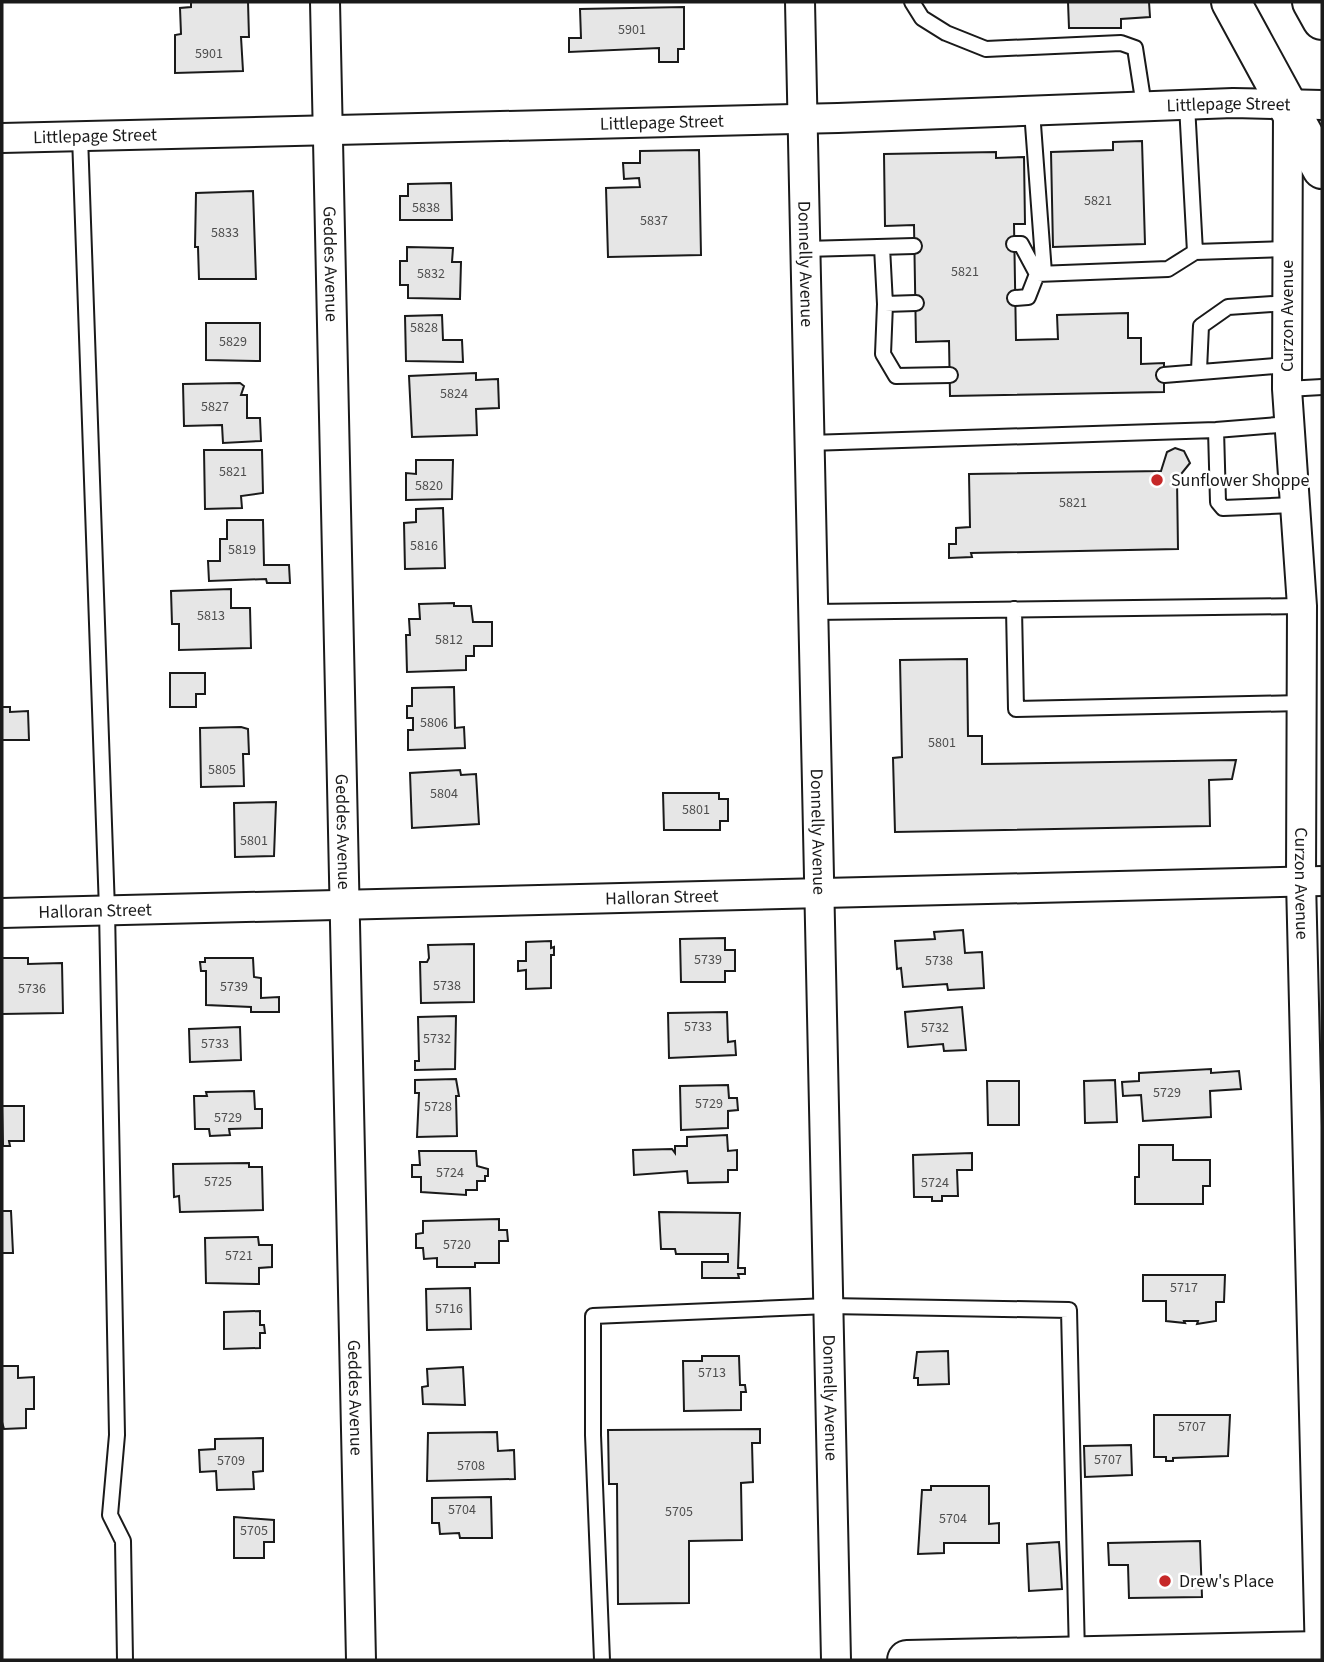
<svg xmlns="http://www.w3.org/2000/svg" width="1324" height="1662" font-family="'Source Sans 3',sans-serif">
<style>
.building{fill:#e6e6e6;stroke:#1a1a1a;stroke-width:2}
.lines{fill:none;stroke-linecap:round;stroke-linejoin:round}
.lane-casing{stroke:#1a1a1a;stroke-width:18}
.street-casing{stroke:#1a1a1a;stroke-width:32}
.secondary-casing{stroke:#1a1a1a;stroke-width:42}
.primary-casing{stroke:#1a1a1a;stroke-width:42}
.lane{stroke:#fff;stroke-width:14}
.street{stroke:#fff;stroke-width:28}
.secondary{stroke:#fff;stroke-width:38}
.primary{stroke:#fff;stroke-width:38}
.poi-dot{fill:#c62828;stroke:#fff;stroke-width:2.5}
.labels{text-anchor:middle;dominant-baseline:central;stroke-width:5;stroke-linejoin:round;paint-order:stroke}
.number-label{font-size:14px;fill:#4d4d4d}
.street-label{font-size:18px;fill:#1a1a1a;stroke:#fff}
.poi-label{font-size:18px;fill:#1a1a1a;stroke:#fff;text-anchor:start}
</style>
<rect width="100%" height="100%" fill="#fff"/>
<!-- building -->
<path class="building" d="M191,2h57l1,35h-8l2,34 -68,2v-38l6,-1 -1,-26 11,-1z
M1068,2h81l1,15 -29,2v9h-52z
M684,7v42h-6v13h-19v-14l-90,4v-14h12l-1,-29z
M1142,141l3,103 -92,3 -2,-95 62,-2v-8z
M699,150l2,105 -93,2 -2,-69 34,-1 -1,-9 -15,1 -1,-16h17v-12z
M996,152v6l28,-1 1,67h-11l2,116 42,-1 -1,-24 71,-2v25h13v26l23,-1v29l-214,4 -1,-55 -33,1 -2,-117 -29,1 -1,-72z
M451,183l1,37h-52v-24h8v-12z
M253,191l3,88h-57l-1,-32h-3l1,-54z
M407,247l46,1 -1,14h9l-1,37 -52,-1v-13h-8v-24h7z
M442,315l1,25h19l1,22 -57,-1 -1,-45z
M206,323h54v38l-54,-1z
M476,373v7l22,-1 1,29 -23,1 1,26 -65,2 -3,-61z
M240,383l4,3 -3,9h6v23h13l1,23 -38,2 -1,-18 -38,1 -1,-42z
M1175,448l9,3 6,12 -13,16 1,70 -207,4 1,4 -23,1v-14h7v-16l14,-1 -1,-53 192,-3 6,-19z
M204,450h58l1,43 -22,3 1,12 -37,1z
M416,460h37l-1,39 -46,1v-27l10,1z
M443,508l2,60 -40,1 -1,-46 12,-1v-13z
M227,520h36l1,45h25l1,18h-23l-1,-4 -57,2 -1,-20h12v-22h7z
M231,589v19h19l1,40 -72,2v-26h-7l-1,-33z
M454,603v3h17l2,16h19v24h-18v10h-8v14l-59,2 -1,-37h4l-1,-16h11l-1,-15z
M967,659l1,77h14v28l254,-4 -4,19 -23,1 1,46 -315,6 -2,-74 9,-1 -2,-97z
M170,673h35v21h-9v13h-26z
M454,687l1,41 9,-1 1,21 -57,2v-20h5v-12h-6v-12h5v-18z
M2,707h8v5l18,-1 1,29h-27z
M241,727l7,2 1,25h-6l1,32 -43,1 -1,-59z
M460,770l1,5 15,-1 3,50 -67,4 -2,-55z
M663,793h56v6h9v22h-8v9h-56z
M276,802l-2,54 -39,1 -1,-54z
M963,930l2,23 17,-1 2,36 -36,2 -1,-6 -44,3 -2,-19 -4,1 -2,-28 40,-2 -1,-7z
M725,938v12h10v21h-10v11h-44l-1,-43z
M551,941v7l3,-1v8h-3v33l-25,1v-19l-8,1v-10h8v-19z
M474,944v58l-53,1 -1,-41h7l2,-4 -1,-13z
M2,958h26v6l34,-1 1,50 -61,1z
M205,958h48l1,19 7,1v20l18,-1v15h-28v-5l-45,-2v-34h-5l-1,-9h5z
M962,1007l4,43 -22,1 -1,-7 -35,3 -3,-35z
M727,1012l1,30 7,-1 1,14 -67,3 -1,-45z
M456,1016l-1,53 -40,1v-9h4l-1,-44z
M240,1027l1,33 -51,2 -1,-33z
M1211,1069v4l28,-2 2,18 -31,2 1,26 -68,4 -2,-26 -18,1 -1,-14 17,-1v-8z
M456,1079l3,17h-3l1,40 -40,1 2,-44h-4v-13z
M1115,1080l2,42 -32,1 -1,-42z
M987,1081h32v44h-31z
M728,1085l1,13h8l1,12 -10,1v17l-47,2 -1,-44z
M254,1091l1,18h7v19l-33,1 1,6 -20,1 -1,-7h-14l-1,-33h13l-1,-4z
M2,1106h22v35h-15l1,5h-7z
M727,1135l1,16 9,-1v20h-9v12l-40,1 -1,-12 -53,4 -1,-25 39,-1 3,4v-7h12v-9z
M1139,1145h34v15h37v26h-7v18h-68v-27h4z
M419,1151h57l1,15 11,3v7h-3v5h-8v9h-11v5l-45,-3v-15h-9v-12h8z
M972,1153v17h-15l1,26h-16v5h-10v-4h-18l-1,-42z
M249,1163v4h13l1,43 -83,2 -1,-16 -5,1 -1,-33z
M2,1211h9l2,42h-11z
M659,1212l81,1 -2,55h7v6h-7l1,4h-37v-16h26v-8h-52l-1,-5h-14z
M499,1219v11h8l1,11h-9v22h-24v4h-38v-9l-13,1 -1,-11h-7v-14l7,-1v-12z
M258,1237l1,8h13v22l-13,1v16l-53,-1 -1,-45z
M1143,1275h82l-1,27h-8v19l-19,3 1,-3h-14l1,2 -19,-2v-20h-23z
M470,1288l1,41 -44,1 -1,-41z
M260,1311v14h4l1,8h-5v15l-36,1v-37z
M948,1351l1,33 -31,1v-7h-4l3,-26z
M702,1356h37l1,29h5l1,7h-5v18l-57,1 -1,-50h19z
M2,1366h16v12l16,-1v32h-8v19l-22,1 -2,-7z
M463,1367l2,38 -42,-1 -1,-17 6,-1 -1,-17z
M1154,1415h76l-2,41 -55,2v3h-7v-4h-12z
M760,1429v14h-8l1,39 -12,1 1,57 -53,1v62l-71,1 -1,-120h-8l-1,-54z
M497,1432l1,19 16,-1 1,29 -88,2 1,-48z
M263,1438v33l-10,1 1,17 -37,1 -1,-19 -16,1 -1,-22 16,-1v-10z
M1131,1445l1,30 -47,2 -1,-31z
M931,1486h58v38l10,-1v20h-55v10l-26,1 4,-64h9z
M491,1497l1,41h-32l-1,-5 -19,1 -1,-11h-7v-25z
M234,1517l40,3v22h-10v16h-30z
M1200,1541l2,56 -73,1 -1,-33h-19l-1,-22z
M1059,1542l3,47 -33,2 -2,-47z"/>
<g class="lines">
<!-- lane casing -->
<g class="lane-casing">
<path id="lane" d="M912,2l10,16 24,15 40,16 135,-6 14,5 9,58
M1187,105l8,147 92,-3
M1032,111l12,162
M80,136l27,774 10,525 -7,80 13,26 2,119
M1014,244h7l16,30 131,-5 27,-17
M882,247l3,57 31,-1
M805,249l109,-3
M1015,298l13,-1 9,-23
M885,304l-2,50 13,22 54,-1
M1199,370l2,-44 27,-19 59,-4
M1164,375l123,-10
M1287,389l35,-2
M1216,430l2,72 5,6 70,-3
M809,443l407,-13 74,-6
M1014,609l2,100 285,-6
M813,612l489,-6
M602,1660l-9,-225v-119l235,-10 241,4 8,345"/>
</g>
<!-- street casing -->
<g class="street-casing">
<g id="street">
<path id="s1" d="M325,2l36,1658"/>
<path id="s2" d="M800,2l36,1658"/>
<path id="s3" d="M1288,110l-1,279 15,217 -1,275 19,779"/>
<path id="s4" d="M2,138l836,-20 395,-15 89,2"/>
<path id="s5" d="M2,913l1320,-32"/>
</g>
</g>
<!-- secondary casing -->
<g class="secondary-casing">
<path id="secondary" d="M907,1660l415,-9"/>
</g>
<!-- primary casing -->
<g class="primary-casing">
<path id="primary" d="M1231,2l91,167
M1312,2l10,18"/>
</g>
<!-- lane -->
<use href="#lane" class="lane"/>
<!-- street -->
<use href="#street" class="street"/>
<!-- secondary -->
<use href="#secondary" class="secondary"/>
<!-- primary -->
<use href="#primary" class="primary"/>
</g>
<!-- markers -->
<g class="poi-dot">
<circle cx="1157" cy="480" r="7"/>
<circle cx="1165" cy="1581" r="7"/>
</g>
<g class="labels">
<!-- number labels -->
<g class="number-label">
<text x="632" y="30">5901</text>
<text x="209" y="54">5901</text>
<text x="1098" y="201">5821</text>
<text x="426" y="208">5838</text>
<text x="654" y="221">5837</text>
<text x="225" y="233">5833</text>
<text x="965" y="272">5821</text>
<text x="431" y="274">5832</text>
<text x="424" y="328">5828</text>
<text x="233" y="342">5829</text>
<text x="454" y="394">5824</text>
<text x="215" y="407">5827</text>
<text x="233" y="472">5821</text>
<text x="429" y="486">5820</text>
<text x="1073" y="503">5821</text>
<text x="424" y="546">5816</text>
<text x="242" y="550">5819</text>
<text x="211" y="616">5813</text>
<text x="449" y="640">5812</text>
<text x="434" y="723">5806</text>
<text x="942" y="743">5801</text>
<text x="222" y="770">5805</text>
<text x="444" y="794">5804</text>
<text x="696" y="810">5801</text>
<text x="254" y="841">5801</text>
<text x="708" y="960">5739</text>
<text x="939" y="961">5738</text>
<text x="447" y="986">5738</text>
<text x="234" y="987">5739</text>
<text x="32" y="989">5736</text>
<text x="698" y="1027">5733</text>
<text x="935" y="1028">5732</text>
<text x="437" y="1039">5732</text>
<text x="215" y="1044">5733</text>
<text x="1167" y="1093">5729</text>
<text x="709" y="1104">5729</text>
<text x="438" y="1107">5728</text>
<text x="228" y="1118">5729</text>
<text x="450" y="1173">5724</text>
<text x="218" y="1182">5725</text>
<text x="935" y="1183">5724</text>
<text x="457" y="1245">5720</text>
<text x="239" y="1256">5721</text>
<text x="1184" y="1288">5717</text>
<text x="449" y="1309">5716</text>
<text x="712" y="1373">5713</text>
<text x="1192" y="1427">5707</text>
<text x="1108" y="1460">5707</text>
<text x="231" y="1461">5709</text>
<text x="471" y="1466">5708</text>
<text x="462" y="1510">5704</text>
<text x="679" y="1512">5705</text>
<text x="953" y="1519">5704</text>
<text x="254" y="1531">5705</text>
</g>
<!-- street labels -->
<g class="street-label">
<text stroke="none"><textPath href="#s4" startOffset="1227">Littlepage Street</textPath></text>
<text stroke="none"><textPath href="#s4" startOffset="660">Littlepage Street</textPath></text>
<text stroke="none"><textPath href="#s4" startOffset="93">Littlepage Street</textPath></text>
<text stroke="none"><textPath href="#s1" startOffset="262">Geddes Avenue</textPath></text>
<text stroke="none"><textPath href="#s2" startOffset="262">Donnelly Avenue</textPath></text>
<text transform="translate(1287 316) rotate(-90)">Curzon Avenue</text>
<text stroke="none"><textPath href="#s1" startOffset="830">Geddes Avenue</textPath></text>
<text stroke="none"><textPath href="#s2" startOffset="830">Donnelly Avenue</textPath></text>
<text stroke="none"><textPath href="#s3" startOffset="774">Curzon Avenue</textPath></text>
<text stroke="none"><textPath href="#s5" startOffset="660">Halloran Street</textPath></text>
<text stroke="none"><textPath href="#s5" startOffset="93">Halloran Street</textPath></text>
<text stroke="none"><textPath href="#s1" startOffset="1396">Geddes Avenue</textPath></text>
<text stroke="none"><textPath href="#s2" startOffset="1396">Donnelly Avenue</textPath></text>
</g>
<!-- poi labels -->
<g class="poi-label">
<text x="1171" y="480">Sunflower Shoppe</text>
<text x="1179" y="1581">Drew's Place</text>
</g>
</g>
<!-- border -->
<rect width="1324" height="1662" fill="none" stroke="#1a1a1a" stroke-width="7"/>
</svg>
